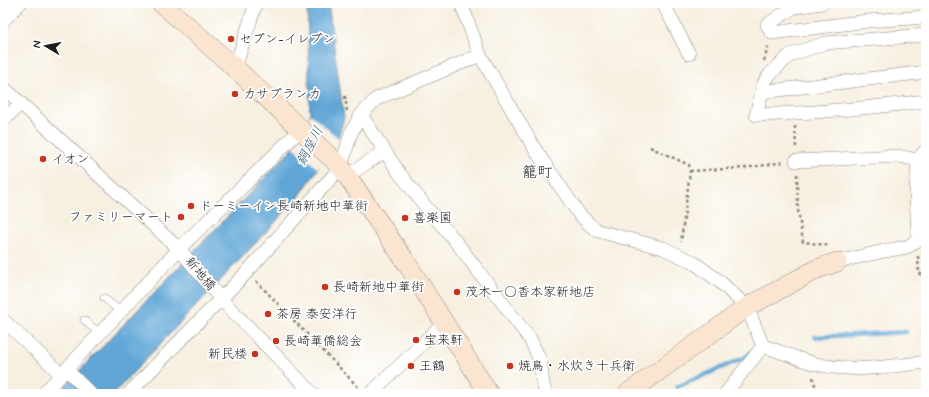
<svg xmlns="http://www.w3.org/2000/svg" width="929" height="397" font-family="Mynerve,'Klee One',sans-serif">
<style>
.water{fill:#5fa6d6;stroke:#3e6179}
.pier{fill:#f7efdf}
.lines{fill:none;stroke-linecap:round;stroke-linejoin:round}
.stream{stroke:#5fa6d6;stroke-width:4.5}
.lane-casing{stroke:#8a867e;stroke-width:8}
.street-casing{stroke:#8a867e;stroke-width:14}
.secondary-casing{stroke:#8a867e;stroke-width:20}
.path{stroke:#8a867e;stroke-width:2.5;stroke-dasharray:3 3;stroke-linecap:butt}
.lane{stroke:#fff;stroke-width:7}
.street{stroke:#fff;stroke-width:13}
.secondary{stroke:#fce5d0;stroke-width:19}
.poi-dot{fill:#c8321e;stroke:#fff;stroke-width:1.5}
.labels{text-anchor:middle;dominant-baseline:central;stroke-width:3.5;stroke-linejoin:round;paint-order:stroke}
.poi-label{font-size:13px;fill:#1c1c1c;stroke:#fff;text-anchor:start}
.street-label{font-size:13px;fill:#1c1c1c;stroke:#fff}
.water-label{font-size:14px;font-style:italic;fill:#3e6179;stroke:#fff}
.quarter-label{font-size:15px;fill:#1c1c1c;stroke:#fff}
</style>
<rect width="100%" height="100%" fill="#fff"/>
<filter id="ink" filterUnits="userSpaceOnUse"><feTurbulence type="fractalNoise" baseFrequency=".025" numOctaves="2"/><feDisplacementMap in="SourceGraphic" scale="8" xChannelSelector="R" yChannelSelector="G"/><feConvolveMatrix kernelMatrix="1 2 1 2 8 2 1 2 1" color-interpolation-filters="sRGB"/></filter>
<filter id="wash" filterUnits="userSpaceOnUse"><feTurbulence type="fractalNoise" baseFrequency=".012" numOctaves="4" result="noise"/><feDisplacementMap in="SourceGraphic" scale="16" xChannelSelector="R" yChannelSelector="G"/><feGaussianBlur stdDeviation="0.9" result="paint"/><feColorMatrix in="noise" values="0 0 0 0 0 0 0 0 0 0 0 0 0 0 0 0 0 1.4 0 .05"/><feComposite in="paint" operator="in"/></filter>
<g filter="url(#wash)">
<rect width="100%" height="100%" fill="#f7efdf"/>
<!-- water -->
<path class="water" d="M307,3h21l16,115 -6,20 -8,-2 -12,33 -19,28 -186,197h-56l237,-247 16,-33z"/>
<!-- pier -->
<path class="pier" d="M310,114l28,24 -1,2 -6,-1 -8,22 -5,8 -24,-22z"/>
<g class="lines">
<!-- stream -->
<path class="stream" d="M925,332h1
M815,337l91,-5
M677,387l69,-30 5,-5"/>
</g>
</g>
<g filter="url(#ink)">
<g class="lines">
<!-- lane casing -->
<g class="lane-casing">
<path id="lane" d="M104,298l17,14
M84,320l16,14"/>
</g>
<!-- street casing -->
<g class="street-casing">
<path id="street" d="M461,3l19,52 56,96 43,63 10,10 9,7 65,17 30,14 26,19 28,26 16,39
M663,3l26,51
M822,3l-28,4 -27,18 5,8 96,-12 58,-4
M3,21l17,-18
M926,35l-101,8 -35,12 -20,19 -6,9 -8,32c57,-2 113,-7 170,-14
M235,68l21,-65
M3,87l176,162 42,50 92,95
M762,92l164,-20
M361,115l39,59 26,33 27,31 77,101 10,21 3,24 3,10
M3,121l18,-18
M796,161l102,-5 20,4 5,-7 3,-1
M347,176l38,-25
M918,240l-2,-49 2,-31
M837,262l47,-11 23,-4 19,-12
M3,320l58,54
M763,346c16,5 33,12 49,17 37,10 77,4 114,-1
M66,369l25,25
M43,394l136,-145 122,-120
M128,394l119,-122 94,-105 10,-34 10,-18 15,-16 104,-44
M370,394l74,-71
M725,394l38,-48"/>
</g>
<!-- secondary casing -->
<g class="secondary-casing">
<path id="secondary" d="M161,3l74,65 106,99 65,95 83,132
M627,394l120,-87 70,-38 20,-7"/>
</g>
<!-- path -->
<path class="path" d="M764,61l5,-17
M345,96l2,15
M795,126l1,21
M650,147l39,18 1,6 -9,71
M690,171l55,-3 39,-6
M797,174l1,36 5,32 23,3 2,3
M918,256l1,18h7
M256,281l103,107
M813,377l4,17"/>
<!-- lane -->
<use href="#lane" class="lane"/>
<!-- street -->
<use href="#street" class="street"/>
<!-- secondary -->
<use href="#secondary" class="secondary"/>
</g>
</g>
<!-- markers -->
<g class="poi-dot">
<circle cx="231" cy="39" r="4"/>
<circle cx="235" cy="94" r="4"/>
<circle cx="43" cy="159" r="4"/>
<circle cx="191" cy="206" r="4"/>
<circle cx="181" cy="217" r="4"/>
<circle cx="405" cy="218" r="4"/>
<circle cx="325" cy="287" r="4"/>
<circle cx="457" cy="292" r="4"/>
<circle cx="268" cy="314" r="4"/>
<circle cx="416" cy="340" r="4"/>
<circle cx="276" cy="341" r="4"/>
<circle cx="255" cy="354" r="4"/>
<circle cx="411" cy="366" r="4"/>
<circle cx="510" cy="366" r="4"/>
</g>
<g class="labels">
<!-- poi labels -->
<g class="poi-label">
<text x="239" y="39">セブン-イレブン</text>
<text x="243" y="94">カサブランカ</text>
<text x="51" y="159">イオン</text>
<text x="199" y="206">ドーミーイン長崎新地中華街</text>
<text x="173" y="217" text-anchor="end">ファミリーマート</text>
<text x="413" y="218">喜楽園</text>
<text x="333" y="287">長崎新地中華街</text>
<text x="465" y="292">茂木一○香本家新地店</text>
<text x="276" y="314">茶房 泰安洋行</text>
<text x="424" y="340">宝来軒</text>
<text x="284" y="341">長崎華僑総会</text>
<text x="247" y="354" text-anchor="end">新民楼</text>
<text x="419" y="366">王鶴</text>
<text x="518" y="366">焼鳥・水炊き十兵衛</text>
</g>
<!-- street labels -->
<g class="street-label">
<text transform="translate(200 274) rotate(50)">新地橋</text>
</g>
<!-- water labels -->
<g class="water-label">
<text transform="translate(310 146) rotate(-62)">銅座川</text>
</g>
<!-- quarter labels -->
<g class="quarter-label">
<text x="537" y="173">籠町</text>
</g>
</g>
<!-- margin -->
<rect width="929" height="397" fill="none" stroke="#fff" stroke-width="16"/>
<!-- north arrow -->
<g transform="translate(46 46) rotate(280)" stroke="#ffffff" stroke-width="3" paint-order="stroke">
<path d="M0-3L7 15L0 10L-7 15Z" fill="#1c1c1c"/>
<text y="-6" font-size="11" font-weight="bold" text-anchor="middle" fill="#1c1c1c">N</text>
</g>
</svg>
